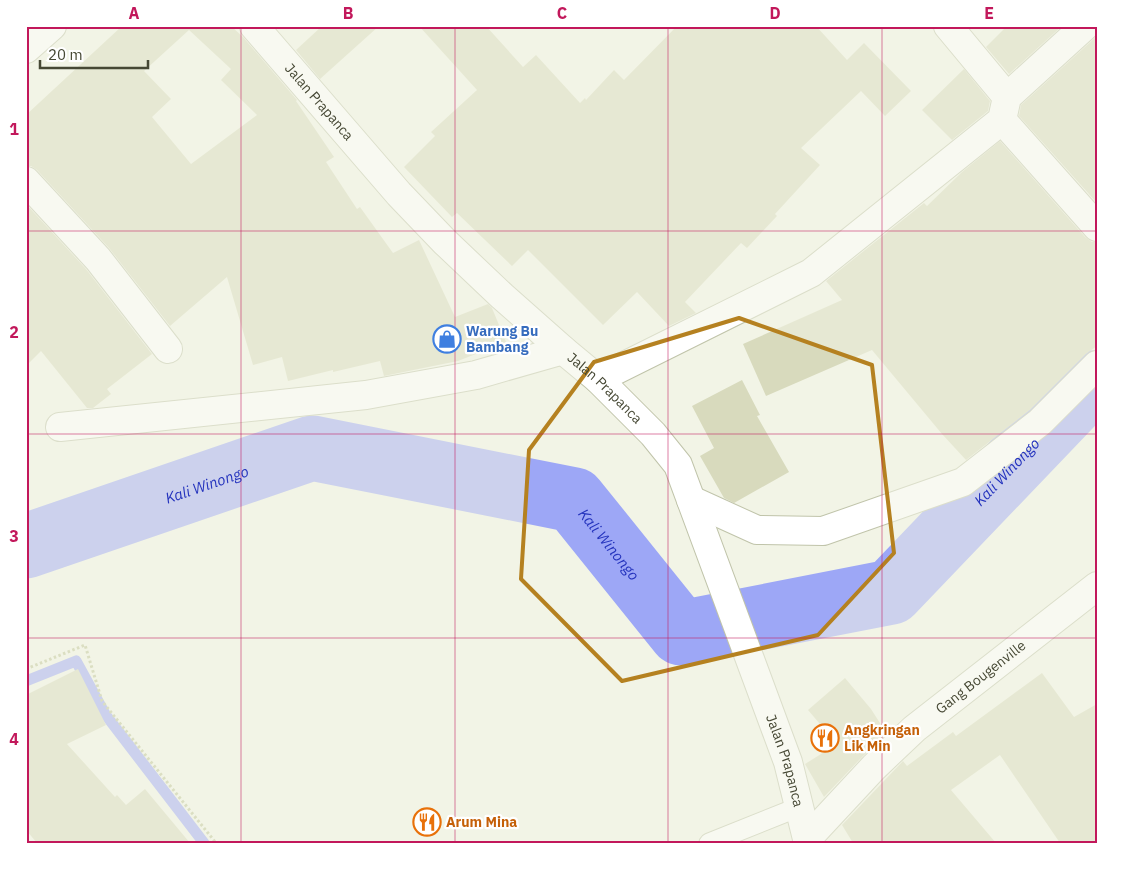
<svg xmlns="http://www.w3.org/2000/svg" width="1123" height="869" font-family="'IBM Plex Sans',sans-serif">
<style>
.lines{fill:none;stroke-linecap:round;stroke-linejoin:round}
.stream{stroke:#9da7f6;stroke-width:11}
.river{stroke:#9da7f6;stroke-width:65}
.building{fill:#d8dabd;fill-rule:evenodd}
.service-casing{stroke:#c0c4aa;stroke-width:21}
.minor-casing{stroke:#c0c4aa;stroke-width:30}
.tertiary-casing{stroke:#c0c4aa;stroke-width:30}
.path{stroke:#bec497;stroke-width:3;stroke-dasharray:2.5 2.5;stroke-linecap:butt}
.service{stroke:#fff;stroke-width:19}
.minor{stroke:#fff;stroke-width:28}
.tertiary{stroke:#fff;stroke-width:28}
.marked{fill:none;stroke:#b58120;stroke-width:4;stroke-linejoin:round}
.grid{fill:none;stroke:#c2185b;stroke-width:1;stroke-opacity:0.55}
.labels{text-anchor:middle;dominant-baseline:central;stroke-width:4.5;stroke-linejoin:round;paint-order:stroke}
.street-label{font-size:14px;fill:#464834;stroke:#fff}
.shop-label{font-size:14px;font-weight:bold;fill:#366cbe;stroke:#fff;text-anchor:start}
.food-label{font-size:14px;font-weight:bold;fill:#c56008;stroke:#fff;text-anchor:start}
.water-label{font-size:15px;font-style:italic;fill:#2433bd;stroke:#fff}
.neatline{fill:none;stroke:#c2185b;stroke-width:2}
.grid-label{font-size:16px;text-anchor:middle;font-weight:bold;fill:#c2185b}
</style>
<rect width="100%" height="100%" fill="#f2f4e6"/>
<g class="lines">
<!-- stream -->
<path class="stream" d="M26,681l50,-20 29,53 99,129"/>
<!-- river -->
<path class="river" id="s1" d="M26,546l286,-98 262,52 107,133 210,-41 200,-209"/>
</g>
<!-- building -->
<path class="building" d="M122,26h109l12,11 54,63 -1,1 38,56 -8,5 31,47 3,-2 33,46 26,-13 36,77 33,-13 4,4 14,34 -48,19 -74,15 -4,-15 -47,11v-2l-45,11 -6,-24 -29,8 -26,-88 -57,49 -61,-78 -72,-78 -6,-4h-5v-51zM189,30l42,39 -10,11 36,35 -66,49 -39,-47 19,-18 -27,-28z
M322,26h57l-59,53 -24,-29z
M419,26h67l37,41 13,-12 44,48 5,-5 1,2 28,-30 10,10 53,-54h139l31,34 17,-17 47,48 -26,25 -24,-25 -60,57 19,17 -45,49 2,2 -30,32 -6,-5 -56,59 11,11 -27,13 -32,-34 -34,33 -75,-75 -16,16 -55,-53 -5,4 -48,-50 31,-31 -4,-4 46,-42z
M1007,26h55l-53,48 -23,-27z
M1097,36v167l-78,-87 2,-11z
M964,69l26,32 -2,10 -36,29 -30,-30z
M1000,141l85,96 7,5h5v104l-11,8 -56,56 -64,50 -24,-26 -70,-84 -106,46 -23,-52 99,-44 -16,-19 98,-78 3,3 35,-34z
M26,204l60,65 66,85 -45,35 4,5 -18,14h-6l-46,-57 -15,15z
M742,380l18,35 -3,1 32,56 -55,31 -10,-5 -24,-42 14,-8 -22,-42z
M78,669l28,56 -39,19 48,53 2,-2 9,10 19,-16 45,54h-153l-11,-13v-135z
M1042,673l32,44 23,-13v139h-37l-60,-88 -49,35 45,53h-143l-11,-18 61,-64 4,5 46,-34 3,4z
M845,678l26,31 16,25 -24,22 -39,41 -19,-33 32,-20 -29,-34z"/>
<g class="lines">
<!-- service casing -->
<g class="service-casing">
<path id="service" d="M709,843l90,-36"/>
</g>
<!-- minor casing -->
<g class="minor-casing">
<g id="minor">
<path d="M948,26l59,71"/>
<path d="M26,49l26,-23"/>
<path d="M1002,120l95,107"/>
<path d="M26,181l72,78 70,90"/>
<path d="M598,379l213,-106 191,-153 5,-23 78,-71"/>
<path d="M60,427l306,-32 110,-20 87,-25"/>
<path d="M691,500l66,30 66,1 140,-49 77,-60 57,-57"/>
<path id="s2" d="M807,839l67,-72 40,-38 183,-143"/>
</g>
</g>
<!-- tertiary casing -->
<g class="tertiary-casing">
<g id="tertiary">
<path id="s3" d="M254,26l145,168 46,48 57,54 61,54 35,29 55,55 25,31 110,297 20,81"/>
</g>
</g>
<!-- path -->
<path class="path" d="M26,669l59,-24 17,56 114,142"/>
<!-- service -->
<use href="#service" class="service"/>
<!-- minor -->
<use href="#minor" class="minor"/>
<!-- tertiary -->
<use href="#tertiary" class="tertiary"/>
</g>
<!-- marked area -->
<path d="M0 0H1123V869H0ZM739,318l133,47 22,188 -76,82 -196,46 -101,-102 8,-129 65,-88z" fill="#f2f4e6" fill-opacity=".55" fill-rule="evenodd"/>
<path class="marked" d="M739,318l133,47 22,188 -76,82 -196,46 -101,-102 8,-129 65,-88z"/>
<!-- grid -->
<path class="grid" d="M241,26v817M455,26v817M668,26v817M882,26v817M26,231h1071M26,434h1071M26,638h1071"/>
<!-- icons -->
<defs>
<g id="shop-ring" transform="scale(1.4375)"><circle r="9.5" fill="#fff" stroke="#3f7fe0" stroke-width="1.5"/><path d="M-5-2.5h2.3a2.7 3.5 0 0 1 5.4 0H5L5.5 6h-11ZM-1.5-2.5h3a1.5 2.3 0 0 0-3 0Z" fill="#3f7fe0"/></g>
<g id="restaurant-ring" transform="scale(1.4375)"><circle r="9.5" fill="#fff" stroke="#e8710a" stroke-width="1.5"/><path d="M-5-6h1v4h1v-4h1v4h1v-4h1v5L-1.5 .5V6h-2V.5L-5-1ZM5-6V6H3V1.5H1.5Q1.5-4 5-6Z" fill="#e8710a"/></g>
</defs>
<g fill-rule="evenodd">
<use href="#shop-ring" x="447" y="339"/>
<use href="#restaurant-ring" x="825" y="738"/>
<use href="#restaurant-ring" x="427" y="822"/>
</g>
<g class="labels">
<!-- street labels -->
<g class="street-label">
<text stroke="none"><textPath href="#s3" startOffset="100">Jalan Prapanca</textPath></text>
<text stroke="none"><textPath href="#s3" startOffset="505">Jalan Prapanca</textPath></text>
<text stroke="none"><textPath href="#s2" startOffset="238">Gang Bougenville</textPath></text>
<text stroke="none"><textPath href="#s3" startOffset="926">Jalan Prapanca</textPath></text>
</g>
<!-- shop labels -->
<g class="shop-label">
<text x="466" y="331">Warung Bu<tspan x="466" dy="16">Bambang</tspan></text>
</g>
<!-- food labels -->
<g class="food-label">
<text x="844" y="730">Angkringan<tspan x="844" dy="16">Lik Min</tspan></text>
<text x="446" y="822">Arum Mina</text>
</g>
<!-- water labels -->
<g class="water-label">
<text stroke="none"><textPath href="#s1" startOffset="1121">Kali Winongo</textPath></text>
<text stroke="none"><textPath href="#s1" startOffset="191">Kali Winongo</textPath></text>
<text stroke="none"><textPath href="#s1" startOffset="626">Kali Winongo</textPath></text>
</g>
</g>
<!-- border -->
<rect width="1123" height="869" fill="none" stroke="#ffffff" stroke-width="55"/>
<!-- scale -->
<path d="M40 60v8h108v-8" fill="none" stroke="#464834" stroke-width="2.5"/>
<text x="48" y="60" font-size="15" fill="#464834" stroke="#ffffff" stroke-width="4" paint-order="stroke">20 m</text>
<rect x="28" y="28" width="1068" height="814" class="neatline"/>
<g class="grid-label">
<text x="134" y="19">A</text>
<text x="348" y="19">B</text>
<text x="562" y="19">C</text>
<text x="775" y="19">D</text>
<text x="989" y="19">E</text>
<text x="14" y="135">1</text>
<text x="14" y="338">2</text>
<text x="14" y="542">3</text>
<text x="14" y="745">4</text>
</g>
</svg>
